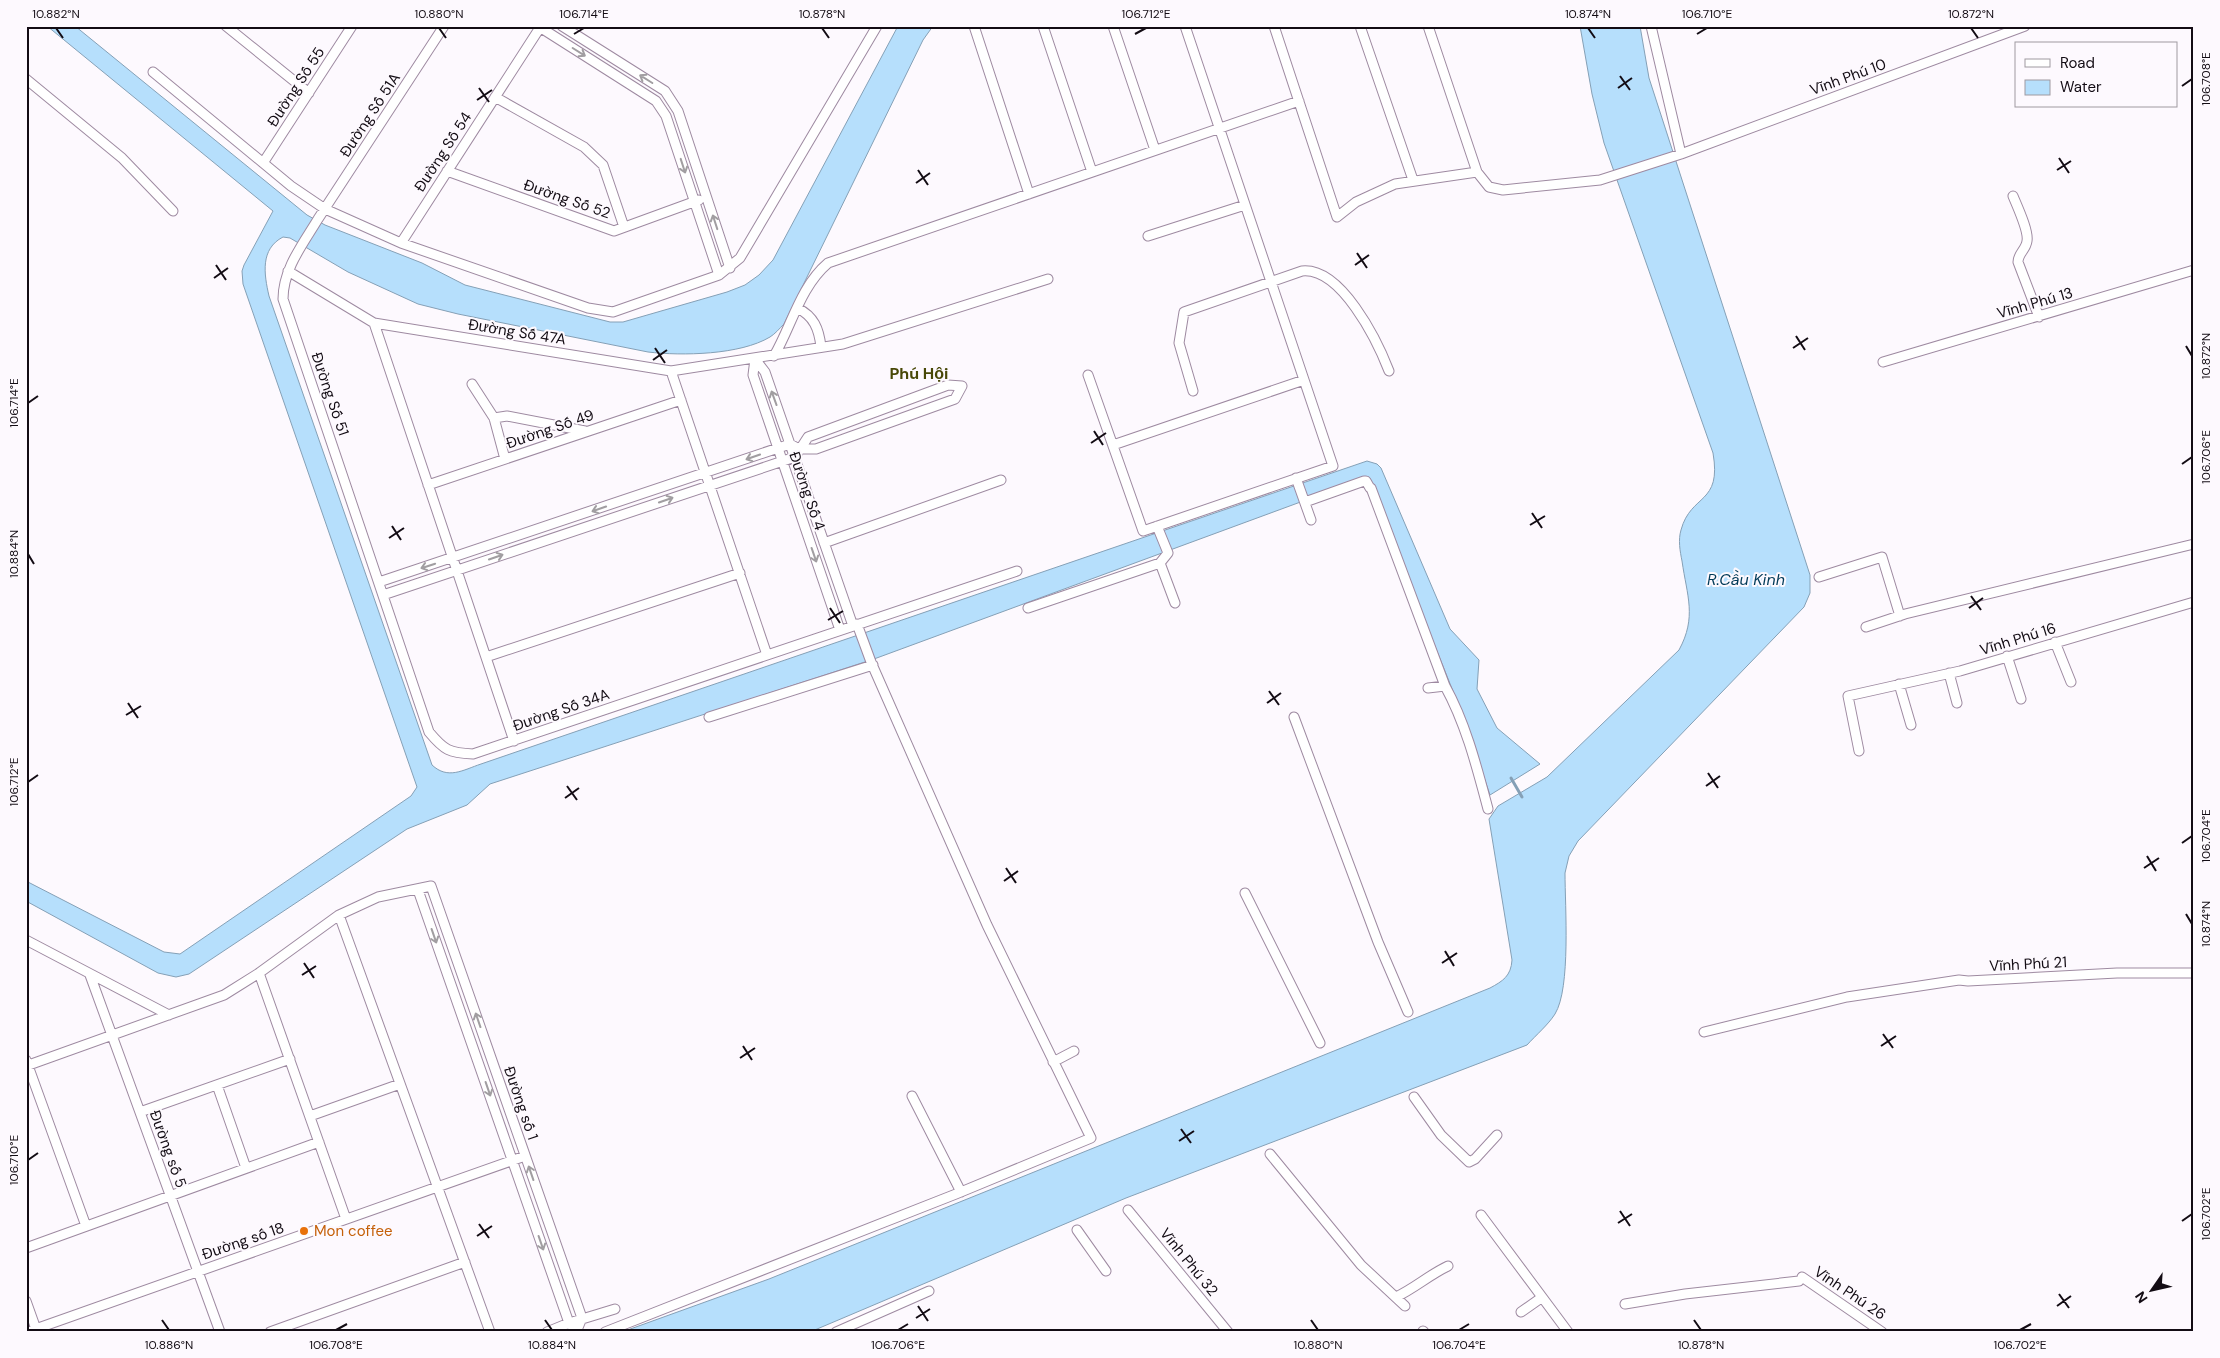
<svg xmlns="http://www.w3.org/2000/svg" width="2220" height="1358" font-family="'DM Sans',sans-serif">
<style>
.water{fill:#b6dffc;stroke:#85a0b6}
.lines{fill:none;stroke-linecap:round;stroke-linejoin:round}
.stream{stroke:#85a0b6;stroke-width:3}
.minor-casing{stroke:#9e8aa1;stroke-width:11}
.minor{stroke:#fff;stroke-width:9}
.oneway{stroke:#a19ea1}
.ticks{fill:none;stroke:#130c14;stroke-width:2}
.food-dot{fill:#e8710a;stroke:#fdf9fe;stroke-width:2}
.labels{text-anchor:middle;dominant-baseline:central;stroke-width:4;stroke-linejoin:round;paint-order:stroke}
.street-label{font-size:15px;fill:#130c14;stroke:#fdf9fe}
.food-label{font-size:15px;fill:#c56008;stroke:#fdf9fe;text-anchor:start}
.neighbourhood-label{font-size:16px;font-weight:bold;fill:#484807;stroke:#fdf9fe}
.water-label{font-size:16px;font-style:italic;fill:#003a58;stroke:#fdf9fe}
.neatline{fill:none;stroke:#130c14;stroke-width:2}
.ticks-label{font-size:12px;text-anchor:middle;fill:#130c14}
</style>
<rect width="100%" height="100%" fill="#fdf9fe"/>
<!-- water -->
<path class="water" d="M47,26h28l232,189 18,10 97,38 43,22 145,37h13l104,-30 18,-7 14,-10 14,-15 125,-234h35l-10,14 -139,284c-4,4 -9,10 -14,13 -30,18 -88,19 -122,15l-190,-38 -40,-10 -70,-32 -58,-34 -7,-1c-23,12 -19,37 -14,59l163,469c16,15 31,5 49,-1l886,-303 10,3 4,4 69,161 29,31 -2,29 20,39 43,36 -50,31 -27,-79 -94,-234 -6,-3 -489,180 -384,125 -23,21 -60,24 -218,145 -13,3 -18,-4 -132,-72v-20l138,71 16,2 231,-158 6,-9 -174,-503 -1,-13 2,-6 29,-54z
M1580,26h60l9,52 161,497v18l-6,14 -226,234 -9,15 -4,17c0,33 6,115 -10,141 -7,11 -19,21 -28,31l-401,153 -316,134h-188l147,-53 721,-291c13,-7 21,-12 22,-28l-23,-141 9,-13 49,-29 132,-127c18,-33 8,-54 3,-89 -2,-10 -4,-21 -1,-31 10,-37 41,-25 32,-77l-109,-310 -12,-49z"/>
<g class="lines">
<!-- stream -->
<path class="stream" d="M1511,778l11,19"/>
<!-- minor casing -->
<g class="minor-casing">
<path id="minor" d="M226,26l83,67
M444,26l-126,193c-15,25 -35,50 -35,80l146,433c15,18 20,21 44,22l544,-183
M538,26l118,75 10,15 53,159
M562,26l103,65 13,20 52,157
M974,26l55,168
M1043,26l49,146
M1113,26l42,124
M1274,26l63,191 19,-15 39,-18 82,-12
M1360,26l53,154
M1428,26l49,146 12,15 14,3 97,-10 81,-26 344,-128
M1651,26l30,128
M153,72l138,114 34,23 76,34 187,65 25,4 106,-37 21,-17 137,-232
M26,79l96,79 51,53
M495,97l89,50 19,18 21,62
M263,163l89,-137
M447,171l167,60 85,-31
M2013,196c4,10 16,35 14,45 -1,9 -9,12 -9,21l21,55
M1148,236l97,-31
M401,243l140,-217
M288,271l86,52 297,48 172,-27 205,-65
M797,308c17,8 22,21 24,39
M374,323l140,418
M774,356c18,-31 26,-69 54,-93l471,-162
M755,359l-2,16 87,255
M755,359l10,13 88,254
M1883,362l311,-92
M671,371l96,284
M1088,375l55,156 190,-65 -148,-440
M472,384l22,34
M1193,391l-14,-48 5,-31 118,-41c39,-4 75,69 87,100
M1113,445l191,-65
M505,459l-11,-41 13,-2 78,15
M1296,478l15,42
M428,485l253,-85
M1371,488l74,198
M1305,502l59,-21h2l4,7
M1157,526l11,27 -8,10 15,40
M824,543l177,-63
M1819,577l63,-20 18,59
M379,582l411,-138 9,5h17l139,-50 7,-13 -14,-1 -140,52 -13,20 -412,138
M1028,608l132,-45
M1866,627l39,-13 289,-70
M2055,642l16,40
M2007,656l14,43
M486,657l254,-84
M1949,673l8,30
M1899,684l12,41
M1428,688l17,-2c21,38 32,82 43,123
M709,717l164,-52
M1294,717l84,225 30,70
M1859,751l-11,-55 112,-25 234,-69
M418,890l151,433 9,9
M1245,893l75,150
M339,915l151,417
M26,940l143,75
M259,973l87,246
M90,975l130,357
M1704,1032l143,-35 112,-17 9,1 149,-8h77
M26,1060l60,166
M1053,1062l21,-11
M26,1066l198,-71 35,-22 80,-58 39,-18 53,-11 151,432 -5,12
M217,1085l29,83
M912,1096l49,96
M1414,1097l27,38 28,27 6,-3 22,-24
M140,1112l150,-53
M310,1116l90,-32
M1270,1154l91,111 44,41
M1128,1210l100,122
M1481,1215l87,117
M1077,1230l29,41
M26,1248l293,-106
M1802,1277l80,55
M1396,1297c19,-9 33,-22 52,-31
M26,1301l10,28
M1625,1304l60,-10 114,-13
M1521,1312l20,-14
M1423,1331l1,1
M27,1332l498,-176
M270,1332l195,-70
M547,1332l22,-9 46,-14
M605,1332l351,-138 135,-56 -104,-213 -116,-263 -14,-38
M836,1332l93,-41"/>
</g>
<!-- minor -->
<use href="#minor" class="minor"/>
</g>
<!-- one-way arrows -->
<defs><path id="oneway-shaft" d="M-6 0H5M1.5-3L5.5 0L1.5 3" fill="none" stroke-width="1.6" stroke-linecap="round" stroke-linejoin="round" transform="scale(1.25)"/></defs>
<g class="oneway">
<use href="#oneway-shaft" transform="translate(579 52) rotate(32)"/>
<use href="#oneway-shaft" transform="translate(646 79) rotate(-148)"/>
<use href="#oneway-shaft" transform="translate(683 166) rotate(72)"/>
<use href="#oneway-shaft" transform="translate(715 222) rotate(-108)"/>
<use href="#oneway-shaft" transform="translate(774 398) rotate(-110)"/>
<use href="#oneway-shaft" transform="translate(753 457) rotate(161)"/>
<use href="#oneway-shaft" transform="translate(666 500) rotate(-19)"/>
<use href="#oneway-shaft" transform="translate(599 509) rotate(161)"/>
<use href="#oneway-shaft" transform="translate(814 555) rotate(71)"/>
<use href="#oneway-shaft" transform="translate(496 557) rotate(-19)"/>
<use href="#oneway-shaft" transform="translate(428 566) rotate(162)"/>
<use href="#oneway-shaft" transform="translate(434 936) rotate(71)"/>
<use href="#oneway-shaft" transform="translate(478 1020) rotate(-109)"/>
<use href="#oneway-shaft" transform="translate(488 1089) rotate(71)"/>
<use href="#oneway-shaft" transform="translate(531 1173) rotate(-109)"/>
<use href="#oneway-shaft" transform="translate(541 1243) rotate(71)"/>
</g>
<!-- ticks -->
<path class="ticks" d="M56,28l7,10M439,28l7,10M822,28l7,10M1588,28l7,10M1971,28l7,10M574,34l10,-6M1135,34l11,-6M1697,34l10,-6M1620,76l10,14M2182,86l10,-7M479,88l10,14M1618,88l14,-10M477,100l15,-10M2059,158l10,15M918,170l10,15M2057,170l14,-9M916,183l14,-10M1357,253l10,15M216,265l10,15M1355,265l14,-10M214,278l14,-10M1796,336l9,14M2186,346l6,10M655,348l10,15M1793,348l15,-10M653,360l14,-10M28,403l10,-7M1094,431l9,14M1091,443l15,-10M2182,464l10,-7M1532,513l10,15M1530,525l15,-9M392,526l9,14M389,538l15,-10M28,554l6,10M1971,596l10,14M830,608l10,15M1969,608l14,-10M828,620l15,-9M1269,691l10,14M128,703l10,15M1267,703l14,-10M126,715l15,-9M1708,773l10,15M28,782l10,-7M567,786l10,14M1706,786l14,-10M565,798l14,-10M2182,843l10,-7M2147,856l9,15M1006,868l10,15M2144,868l15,-10M1004,881l14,-10M2186,914l6,10M1445,951l9,15M304,963l10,15M1442,963l15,-10M302,975l14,-9M1883,1034l10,14M743,1046l9,14M1881,1046l15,-10M740,1058l15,-10M1181,1129l10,14M1179,1141l15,-10M28,1160l10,-7M1620,1211l10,15M2182,1221l10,-7M1618,1223l14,-9M479,1224l10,14M477,1236l15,-10M2059,1294l10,14M918,1306l10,15M2057,1306l14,-10M916,1318l14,-9M162,1320l7,10M545,1320l7,10M1311,1320l7,10M1694,1320l7,10M336,1330l11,-6M898,1330l10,-6M1459,1330l10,-6M2020,1330l11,-6"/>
<!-- markers -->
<circle class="food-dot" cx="304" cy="1231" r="5"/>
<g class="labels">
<!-- street labels -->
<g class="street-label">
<text transform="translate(1848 77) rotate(-20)">Vĩnh Phú 10</text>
<text transform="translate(296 87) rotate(-57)">Đường Số 55</text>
<text transform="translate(370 115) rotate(-57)">Đường Số 51A</text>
<text transform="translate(443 152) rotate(-57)">Đường Số 54</text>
<text transform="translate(567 199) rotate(19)">Đường Số 52</text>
<text transform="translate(2035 303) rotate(-16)">Vĩnh Phú 13</text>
<text transform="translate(517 332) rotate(9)">Đường Số 47A</text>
<text transform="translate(330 394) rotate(71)">Đường Số 51</text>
<text transform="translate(550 429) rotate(-19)">Đường Số 49</text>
<text transform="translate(807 491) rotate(71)">Đường Số 4</text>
<text transform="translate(2018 639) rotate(-17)">Vĩnh Phú 16</text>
<text transform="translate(561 710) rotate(-19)">Đường Số 34A</text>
<text transform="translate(2028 964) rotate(-3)">Vĩnh Phú 21</text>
<text transform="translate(521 1103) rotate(71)">Đường số 1</text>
<text transform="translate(168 1149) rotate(70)">Đường số 5</text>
<text transform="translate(243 1241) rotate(-19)">Đường số 18</text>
<text transform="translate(1189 1262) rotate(51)">Vĩnh Phú 32</text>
<text transform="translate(1850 1293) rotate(34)">Vĩnh Phú 26</text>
</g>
<!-- food labels -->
<g class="food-label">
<text x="314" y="1231">Mon coffee</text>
</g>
<!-- neighbourhood labels -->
<g class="neighbourhood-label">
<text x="919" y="373">Phú Hội</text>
</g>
<!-- water labels -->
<g class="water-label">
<text x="1746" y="579">R.Cầu Kinh</text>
</g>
</g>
<!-- border -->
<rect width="2220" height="1358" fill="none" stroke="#fdf9fe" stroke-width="55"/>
<!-- legend -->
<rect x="2015" y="42" width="162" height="65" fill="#fdf9fe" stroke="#9f9aa0"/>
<rect x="2025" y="59" width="25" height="8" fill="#ffffff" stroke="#9f9aa0"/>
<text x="2060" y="68" font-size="15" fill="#130c14">Road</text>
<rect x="2025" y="80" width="25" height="15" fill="#b6dffc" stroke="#9f9aa0"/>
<text x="2060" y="92" font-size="15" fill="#130c14">Water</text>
<!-- north arrow -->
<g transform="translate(2152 1290) rotate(236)" stroke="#fdf9fe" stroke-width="4" paint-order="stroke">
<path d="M0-4L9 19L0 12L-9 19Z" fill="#130c14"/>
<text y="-8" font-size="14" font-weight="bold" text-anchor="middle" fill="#130c14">N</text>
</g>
<rect x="28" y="28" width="2164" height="1302" class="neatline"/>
<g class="ticks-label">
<text x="56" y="18">10.882°N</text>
<text x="439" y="18">10.880°N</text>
<text x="584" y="18">106.714°E</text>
<text x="822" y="18">10.878°N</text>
<text x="1146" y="18">106.712°E</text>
<text x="1588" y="18">10.874°N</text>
<text x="1707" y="18">106.710°E</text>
<text x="1971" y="18">10.872°N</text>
<text transform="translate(2206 79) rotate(-90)" y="4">106.708°E</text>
<text transform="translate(2206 356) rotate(-90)" y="4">10.872°N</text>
<text transform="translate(14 403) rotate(-90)" y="4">106.714°E</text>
<text transform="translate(2206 457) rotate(-90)" y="4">106.706°E</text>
<text transform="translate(14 554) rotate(-90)" y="4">10.884°N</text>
<text transform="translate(14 782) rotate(-90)" y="4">106.712°E</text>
<text transform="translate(2206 836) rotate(-90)" y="4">106.704°E</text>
<text transform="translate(2206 924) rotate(-90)" y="4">10.874°N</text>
<text transform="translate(14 1160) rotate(-90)" y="4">106.710°E</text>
<text transform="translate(2206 1214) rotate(-90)" y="4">106.702°E</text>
<text x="169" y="1349">10.886°N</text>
<text x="336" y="1349">106.708°E</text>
<text x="552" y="1349">10.884°N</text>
<text x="898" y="1349">106.706°E</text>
<text x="1318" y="1349">10.880°N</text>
<text x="1459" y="1349">106.704°E</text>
<text x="1701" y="1349">10.878°N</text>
<text x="2020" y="1349">106.702°E</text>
</g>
</svg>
